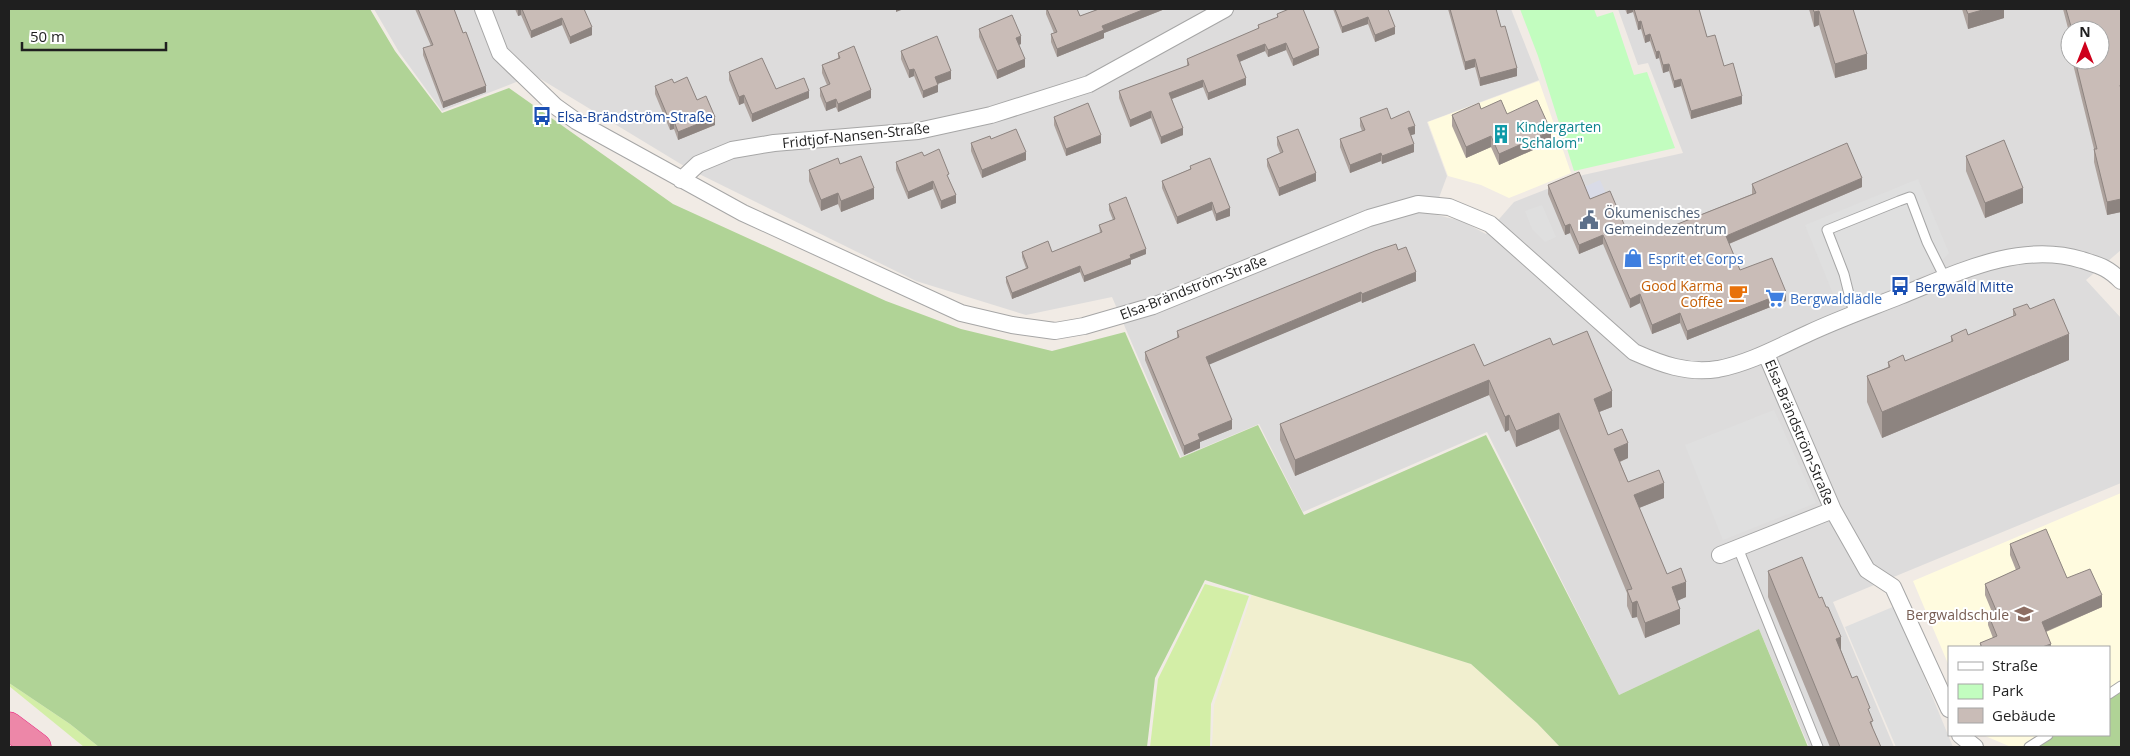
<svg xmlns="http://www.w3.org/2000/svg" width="2130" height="756" font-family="'Open Sans',sans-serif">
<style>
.residential{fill:#dddcdc;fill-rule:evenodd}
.education{fill:#fffbdf}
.farmland{fill:#f1efcf}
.grass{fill:#d3eea7}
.forest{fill:#b0d396}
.park{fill:#c2fdbf}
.parking{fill:#dfdfdf}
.plaza{fill:#d9dbe7}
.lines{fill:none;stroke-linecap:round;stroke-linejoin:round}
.lane-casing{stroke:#a6a6a6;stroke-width:11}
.street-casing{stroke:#a6a6a6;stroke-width:18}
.highway-casing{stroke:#e8187b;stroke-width:29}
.lane{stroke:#fff;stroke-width:9}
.street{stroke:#fff;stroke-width:16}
.highway{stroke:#ed87a8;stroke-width:28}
.wall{fill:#ada29d}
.shaded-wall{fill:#8d8480}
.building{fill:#c9bcb7;stroke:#8d8480}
.labels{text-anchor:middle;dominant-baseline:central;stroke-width:4;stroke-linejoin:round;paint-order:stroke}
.transit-label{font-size:14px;fill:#164399;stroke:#fff;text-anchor:start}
.culture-label{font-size:14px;fill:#0d838f;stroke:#fff;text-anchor:start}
.street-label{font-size:14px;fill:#1f1f1f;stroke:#fff}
.service-label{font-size:14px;fill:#4e5e75;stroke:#fff;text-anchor:start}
.shop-label{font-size:14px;fill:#366cbe;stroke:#fff;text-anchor:start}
.food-label{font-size:14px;fill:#c56008;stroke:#fff;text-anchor:end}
.education-label{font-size:14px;fill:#785e54;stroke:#fff;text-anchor:end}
</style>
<rect width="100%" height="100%" fill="#f1ebe5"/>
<!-- residential -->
<path class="residential" d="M374,9h1137l28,71 -112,42 20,54 -14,38 29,7 24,13 28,-32 69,-27 100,-22 -35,-90 -10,2 -20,-56h503v241l-35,30 35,38v165l-288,119 61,145h-85l-50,-118 -140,66 -132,-263 -184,80 -44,-88 -78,33 -69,-160 -86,18 -110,-34 -227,-112 -155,-94 -92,36 -43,-59zM2070,30h30v30h-30z"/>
<!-- education -->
<path class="education" d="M1539,81l32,92 -62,25 -28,-13 -33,-9 -20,-54z
M2121,493v189l-12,8v-43h-160v19l-36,-85z
M1983,735h58l-19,12h-11z"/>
<!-- farmland -->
<path class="farmland" d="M1252,594l219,70 66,59 23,24h-348l2,-42z"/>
<!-- grass -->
<path class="grass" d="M1205,584l44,12 -38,108 -1,43h-60l8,-68z
M9,683l61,41 29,23h-15l-75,-61z"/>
<!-- forest -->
<path class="forest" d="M9,9h361l25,42 47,62 67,-25 164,116 213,97 75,28 91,22 73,-19 55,126 78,-33 46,90 182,-80 133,260 140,-66 49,118h-248l-23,-24 -66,-59 -266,-84 -50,98 -8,69h-1048l-29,-23 -61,-41z
M2121,691v56h-84l18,-12h54v-36z"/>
<!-- park -->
<path class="park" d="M1520,9h74l3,8 16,-5 21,63 13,-3 28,76 -101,23 -36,-115z"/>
<!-- parking -->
<path class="parking" d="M1918,179l31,74 -20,20 -67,28h-26l-31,-76z
M1542,205l14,32 -11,5 -13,-13 -7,-18z
M1774,410l42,93 -93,37 -38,-95z
M1895,606l58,141h-57l-51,-120z"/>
<!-- plaza -->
<path class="plaza" d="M1600,180l8,18 -17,7 -7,-18z"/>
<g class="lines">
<!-- lane casing -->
<g class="lane-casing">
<path id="lane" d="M1854,314l-10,-40 -17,-44 72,-29 11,-4 17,45 18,36
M1738,548l80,199
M2109,694l12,-8
M2029,747l19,-12"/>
</g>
<!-- street casing -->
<g class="street-casing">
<path id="street" d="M483,9l17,44 55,53 21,15 167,92 218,100 51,12 43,6 29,-5 69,-20 216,-88 49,-14 31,3 41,17 144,128c27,12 53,22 84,17 32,-6 62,-23 91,-36 30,-14 61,-25 91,-37 57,-23 120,-55 182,-36 18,6 25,7 39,21
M681,180l17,-16 34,-14 42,-7 144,-12 73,-16 98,-31 136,-75
M1766,354l67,156 34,60 26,17 56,122
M1720,555l113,-45
M1960,735l15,12"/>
</g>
<!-- highway casing -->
<g class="highway-casing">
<path id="highway" d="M9,726l28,21"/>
</g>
<!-- lane -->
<use href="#lane" class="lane"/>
<!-- street -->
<use href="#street" class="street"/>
<!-- highway -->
<use href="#highway" class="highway"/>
</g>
<!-- wall -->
<path class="wall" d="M415,9h39l32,83 -43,16 -20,-53v-7l8,-2z
M515,9h69l8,26 -22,9 -8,-19 -31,13 -10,-23 -3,1z
M1046,9h31l3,7 19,-7h66l-61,24v5l-47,19 -6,-15v-8l3,-1 -8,-19z
M1333,9h55l7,25 -20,8 -7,-18 -26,9z
M1448,9h48l5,18 16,49 -37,10 -5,-19 -10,3z
M1625,9h74l8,28 17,29 18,38 -51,15 -10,-33 -7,2 -5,-17 -6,2 -4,-15 -3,1 -6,-18 -5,2 -4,-14 -3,1 -5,-18 -6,2z
M1809,9h44l14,60 -32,9 -16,-53 -5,2z
M1962,9h42v9l-36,11z
M2063,9h58v203l-14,3 -13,-53v-13l-22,-89h28v-30h-30v6z
M1277,14l42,41 -26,11 -7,-16 -18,7 -3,-6 -26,11 7,23 -38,15 -5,-13 -31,12 11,36 -22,9 -10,-26 -21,9 -11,-29v-7l68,-25v-7l71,-30v-4l19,-7z
M979,29l42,15 -2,1 6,22 -28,12 -18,-42z
M901,51l50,28 -14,5 1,8 -15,6 -9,-22 -5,2 -8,-19z
M838,53l33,45 -33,14 -2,-5 -10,4 -6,-15v-8l7,-3 -5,-12v-8l16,-7z
M729,72l47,17 33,9 -57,24 -8,-19 -5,2 -10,-25z
M674,83l23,17 18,25 -37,15 -4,-11 -4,1 -15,-36v-8z
M1481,109l26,5 44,28 -52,23 -8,-18 -25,11 -14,-32v-11z
M1054,117l47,26 -35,13 -12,-31z
M1360,118l55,16 -4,1 3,17 -32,12 -1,-3 -31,12 -10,-26v-8l22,-8 -2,-5z
M1277,137l39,44 -37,15 -12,-30v-7l13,-6 -3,-8z
M991,139l35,21 -44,18 -11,-27v-8z
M924,156l25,23 7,24 -15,6 -8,-20 -25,10 -12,-29v-8z
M1966,156l57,47 -38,15 -19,-47z
M840,164l34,35 -33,13 -3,-8 -17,7 -12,-30v-11z
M1190,166l40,50 -14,5 -4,-11 -35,14 -15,-36v-7l28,-12z
M1752,184l110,3 -133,57 11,26 46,31 -99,39 -7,-17 -28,11 -12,-31 -10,5 -27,-64 -24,10 -9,-21 -5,2 -17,-41v-9l42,14 39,37 26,-3 97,-39z
M1109,204l37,50 -15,6v4l-47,18 -4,-10 -68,27 -6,-17v-5l20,-9 -4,-11v-5h30l48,-19 -1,-8 14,-5 -4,-10z
M1398,250l18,31 -54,22 -1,-2 -152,63 23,65 -32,13v6l-16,7 -39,-95v-8l32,-14v-7z
M2013,309h17l39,51 -187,78 -15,-36v-26l21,-9v-5l17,-1 46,-19v-6l17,-1 45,-19z
M1553,345l59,62 -13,5 9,23 20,23 -8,4 8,20 36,16 -25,10 28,66 19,23 -9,4 3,23 -35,14 -8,-21 -5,1 -5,-12v-13l-68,-164 -43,18 -7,-17 -4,2 -16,-37 -194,81 -15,-36v-16l204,-58z
M2010,544l57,34 35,29 -56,25 5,15h-71v-4l13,-5 -5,-13v-11l4,-2 -7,-17v-11l31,-14 -6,-15z
M1768,571l73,79 11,28 18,36 3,15 8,18h-51l-62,-150z"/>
<!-- shaded-wall -->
<path class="shaded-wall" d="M518,9h3v6l-3,1z
M896,9h8l-8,3z
M1145,9h20l-61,24v5l-47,19v-8l45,-23z
M1627,9h6v3l-6,2z
M1986,9h18v9l-36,11v-15z
M1819,11v14l-5,2v-15z
M1368,17v7l-26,9v-6z
M562,18v7l-31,13v-7z
M1641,21v8l-3,1v-8z
M592,27v8l-22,9v-7z
M1395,27v7l-20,8v-7z
M1650,34v7l-5,2v-7z
M1021,36v8l-5,2v-8z
M1286,43v7l-18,7v-7z
M1265,44v7l-28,12v-8z
M1319,48v7l-26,11v-7z
M1659,51v7l-3,1v-7z
M1867,54v15l-32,9v-14z
M1025,59v8l-28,12v-8z
M1475,59v8l-10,3v-8z
M1669,64v7l-6,2v-8z
M1517,68v8l-37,10v-8z
M914,69v7l-5,2v-8z
M951,71v8l-16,6v-8z
M1246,78v7l-38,15v-7z
M1681,79v7l-7,2v-7z
M1203,80v7l-34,13v-7z
M938,85v7l-15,6v-7z
M486,86v6l-43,16v-6z
M871,90v8l-33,14v-8z
M809,91v7l-57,24v-8z
M744,95v8l-5,2v-8z
M1742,96v8l-51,15v-8z
M836,99v8l-10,4v-8z
M1151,111v7l-21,9v-7z
M715,117v8l-37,15v-8z
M674,121v8l-4,1v-8z
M1415,126v8l-7,2v-8z
M1183,128v7l-22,9v-7z
M1551,131v11l-52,23v-11z
M1101,135v8l-35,13v-7z
M1491,136v11l-25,11v-11z
M1414,144v8l-32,12v-8z
M1026,152v8l-44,18v-8z
M1381,153v8l-31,12v-8z
M1316,173v8l-37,15v-8z
M1862,178v9l-136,58v-9z
M933,181v8l-25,10v-7z
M874,188v11l-33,13v-11z
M2023,188v15l-38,15v-15z
M838,193v11l-17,7v-11z
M956,195v8l-15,6v-8z
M2121,199v13l-14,3v-13z
M1212,202v8l-35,14v-7z
M1230,208v8l-14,5v-7z
M1570,224v9l-5,2v-9z
M1603,235v9l-24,10v-9z
M1146,249v5l-15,6v4l-47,18v-6l46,-21z
M1080,266v6l-68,27v-6z
M1416,272v9l-54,22v-9z
M1361,292v9l-155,65v-9z
M1786,292v9l-99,39v-9z
M1640,294v9l-10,5v-9z
M1680,313v10l-28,11v-9z
M2069,334v26l-187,78v-26z
M1489,380v15l-194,81v-16z
M1612,391v16l-18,7v-15z
M1559,413v16l-43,18v-16z
M1509,415v15l-4,2v-15z
M1232,420v9l-32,13v6l-16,7v-9l14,-12z
M1628,443v15l-14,6v-15z
M1664,483v15l-30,12v-15z
M1686,582v15l-14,6v-16z
M2102,595v12l-60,26v-11z
M1637,601v16l-5,1v-15z
M1680,609v15l-35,14v-15z
M1841,637v26l-5,-24z
M2051,644v3h-9z"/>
<!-- building -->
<path class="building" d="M418,9h36l9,24 3,-1 20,54 -43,16 -20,-54 10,-3z
M522,9h62l8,18 -22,10 -8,-19 -31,13z
M1047,9h30l3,7 19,-7h46l-43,17 2,4 -47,19 -6,-15 6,-2z
M1289,9h14l16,39 -26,11 -7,-16 -18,7 -3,-6 -28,11 9,23 -38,15 -5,-13 -34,13 14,35 -22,9 -10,-26 -21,9 -11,-29 70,-26 -2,-6 72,-31 -1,-3 20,-8 -1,-3z
M1335,9h53l7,18 -20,8 -7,-18 -26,10z
M1450,9h46l5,18 4,-1 12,42 -37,10 -5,-19 -10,3z
M1634,9h65l8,28 8,-2 9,31 9,-3 9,33 -51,15 -10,-32 -7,2 -5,-17 -6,1 -4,-14 -3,1 -6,-18 -5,2 -4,-15 -3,1z
M1813,9h40l14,45 -32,10 -16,-53 -5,1z
M1966,9h20l-18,5z
M2066,9h55v76h-1l1,5v109l-14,3 -13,-53h3l-22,-89h25v-30h-28z
M1012,15l9,21 -5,2 9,21 -28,12 -18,-42z
M937,36l14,35 -16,6 3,8 -15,6 -9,-22 -5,1 -8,-19z
M854,46l17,44 -33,14 -2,-5 -10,4 -6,-15 10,-4 -8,-19 18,-7 -2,-5z
M762,58l14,31 28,-11 5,13 -57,23 -8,-19 -5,2 -10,-25z
M687,77l10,23 9,-4 9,21 -37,15 -4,-11 -4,1 -15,-36 17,-7 2,4z
M1501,100l6,14 30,-14 14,31 -52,23 -8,-18 -25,11 -14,-32 27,-12 2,6z
M1088,103l13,32 -35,14 -12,-32z
M1387,108l4,11 18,-8 6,15 -7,2 6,16 -32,12 -1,-3 -31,12 -10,-26 25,-9 -5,-12z
M1016,129l10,23 -44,18 -11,-27 19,-7 1,3z
M1298,129l18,44 -37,15 -12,-29 16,-7 -6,-15z
M2004,140l19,48 -38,15 -19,-47z
M1847,143l15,35 -136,58 14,34 32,-12 14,34 -99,39 -7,-18 -28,12 -12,-31 -10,5 -27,-64 -24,10 -9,-21 -5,2 -17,-41 31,-13 11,27 20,-8 19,45 23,-9 3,6 101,-40 -4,-9z
M939,149l10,25 -2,1 9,20 -15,6 -8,-20 -25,11 -12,-30 26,-10 2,4z
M861,156l13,32 -33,13 -3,-8 -17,7 -12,-30 29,-12 2,6z
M1210,158l20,50 -14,6 -4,-12 -35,15 -15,-36 29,-12 -1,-3z
M1126,197l20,52 -16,6 1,3 -47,18 -4,-10 -68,27 -6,-16 22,-9 -6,-16 26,-11 4,11 50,-20 -3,-7 16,-6 -6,-15z
M1396,244l2,6 8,-3 10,25 -54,22 -1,-2 -155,65 26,63 -34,14 2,5 -16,7 -39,-94 34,-15 -2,-6 198,-80z
M2054,299l15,35 -187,78 -15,-36 23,-9 -2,-5 15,-7 2,6 48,-20 -2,-5 15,-7 2,6 48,-20 -3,-6 14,-5 3,5z
M1587,331l25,60 -18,8 14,36 14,-6 6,14 -14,6 14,33 31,-12 5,13 -30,12 33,79 14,-6 5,14 -14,5 8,22 -35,14 -8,-22 -5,2 -5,-13 5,-1 -73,-176 -43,18 -7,-16 -4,2 -16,-37 -194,80 -15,-36 194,-80 10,22 66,-28 3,7z
M2046,529l21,49 23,-9 12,26 -60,27 9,22 -9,3h-60l-2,-4 17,-7 -9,-22 8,-4 -11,-26 35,-16 -10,-24z
M1802,557l17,41 3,-1 4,10h2l13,30 -5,2 16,39 5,-2 13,32 -2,1 5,12 -3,1 11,25h-41l-72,-176z"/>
<!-- icons -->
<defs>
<g id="bus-bare" transform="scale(1.5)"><path d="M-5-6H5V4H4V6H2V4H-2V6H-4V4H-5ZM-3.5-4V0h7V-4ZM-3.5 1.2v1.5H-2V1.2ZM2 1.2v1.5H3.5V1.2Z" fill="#1a4fb4" stroke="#fff" stroke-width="2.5" paint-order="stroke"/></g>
<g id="building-bare" transform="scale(1.5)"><path d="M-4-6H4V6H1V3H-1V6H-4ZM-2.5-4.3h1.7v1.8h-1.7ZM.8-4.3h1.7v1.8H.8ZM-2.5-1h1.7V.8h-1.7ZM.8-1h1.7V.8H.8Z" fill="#0f9aa8" stroke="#fff" stroke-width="2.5" paint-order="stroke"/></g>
<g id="civic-bare" transform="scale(1.5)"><path d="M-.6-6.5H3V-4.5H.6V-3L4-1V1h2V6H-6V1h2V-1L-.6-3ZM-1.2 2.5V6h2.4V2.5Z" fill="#5c6f8a" stroke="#fff" stroke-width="2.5" paint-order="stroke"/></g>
<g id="shop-bare" transform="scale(1.5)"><path d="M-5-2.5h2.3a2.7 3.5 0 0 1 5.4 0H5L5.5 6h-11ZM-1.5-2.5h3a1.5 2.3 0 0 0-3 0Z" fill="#3f7fe0" stroke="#fff" stroke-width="2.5" paint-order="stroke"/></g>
<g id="cafe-bare" transform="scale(1.5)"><path d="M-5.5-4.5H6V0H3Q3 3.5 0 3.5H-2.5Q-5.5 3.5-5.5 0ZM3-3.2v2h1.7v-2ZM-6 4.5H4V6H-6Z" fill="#e8710a" stroke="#fff" stroke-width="2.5" paint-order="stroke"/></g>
<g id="supermarket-bare" transform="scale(1.5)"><path d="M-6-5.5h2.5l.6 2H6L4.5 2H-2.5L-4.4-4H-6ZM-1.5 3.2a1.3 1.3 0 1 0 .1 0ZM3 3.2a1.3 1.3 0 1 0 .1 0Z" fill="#3f7fe0" stroke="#fff" stroke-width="2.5" paint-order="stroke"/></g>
<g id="school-bare" transform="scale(1.5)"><path d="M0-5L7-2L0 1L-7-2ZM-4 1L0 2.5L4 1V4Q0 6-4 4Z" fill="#8d6e63" stroke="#fff" stroke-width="2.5" paint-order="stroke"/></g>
</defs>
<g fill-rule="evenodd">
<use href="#bus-bare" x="542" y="116"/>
<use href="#building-bare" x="1501" y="134"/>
<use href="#civic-bare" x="1589" y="220"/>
<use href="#shop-bare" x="1633" y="258"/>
<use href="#bus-bare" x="1900" y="286"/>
<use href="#cafe-bare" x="1738" y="293"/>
<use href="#supermarket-bare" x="1775" y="298"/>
<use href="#school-bare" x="2024" y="614"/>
</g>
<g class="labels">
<!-- transit labels -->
<g class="transit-label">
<text x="557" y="116">Elsa-Brändström-Straße</text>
<text x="1915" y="286">Bergwald Mitte</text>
</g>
<!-- culture labels -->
<g class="culture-label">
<text x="1516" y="126">Kindergarten<tspan x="1516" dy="16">"Schalom"</tspan></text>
</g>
<!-- street labels -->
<g class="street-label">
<text transform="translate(856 135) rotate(-6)">Fridtjof-Nansen-Straße</text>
<text transform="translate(1193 287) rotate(-21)">Elsa-Brändström-Straße</text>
<text transform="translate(1800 432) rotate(67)">Elsa-Brändström-Straße</text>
</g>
<!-- service labels -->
<g class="service-label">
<text x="1604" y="212">Ökumenisches<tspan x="1604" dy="16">Gemeindezentrum</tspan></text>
</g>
<!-- shop labels -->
<g class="shop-label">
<text x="1648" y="258">Esprit et Corps</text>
<text x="1790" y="298">Bergwaldlädle</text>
</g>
<!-- food labels -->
<g class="food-label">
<text x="1723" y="285">Good Karma<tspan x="1723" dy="16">Coffee</tspan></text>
</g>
<!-- education labels -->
<g class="education-label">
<text x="2009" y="614">Bergwaldschule</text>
</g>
</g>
<!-- border -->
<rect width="2130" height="756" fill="none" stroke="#1f1f1f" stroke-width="20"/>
<!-- legend -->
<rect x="1948" y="646" width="162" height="90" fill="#ffffff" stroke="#a5a5a5"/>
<rect x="1958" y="662" width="25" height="8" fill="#ffffff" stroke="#a5a5a5"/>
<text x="1992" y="671" font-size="15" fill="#1f1f1f">Straße</text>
<rect x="1958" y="684" width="25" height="15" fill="#c2fdbf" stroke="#a5a5a5"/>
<text x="1992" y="696" font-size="15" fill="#1f1f1f">Park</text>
<rect x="1958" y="708" width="25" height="15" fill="#c9bcb7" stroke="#a5a5a5"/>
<text x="1992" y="721" font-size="15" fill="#1f1f1f">Gebäude</text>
<!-- north arrow -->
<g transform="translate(2085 45)"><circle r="24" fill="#ffffff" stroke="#a5a5a5"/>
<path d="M0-4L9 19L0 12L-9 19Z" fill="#ce001b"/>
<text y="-8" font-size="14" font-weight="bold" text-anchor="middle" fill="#1f1f1f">N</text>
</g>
<!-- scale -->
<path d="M22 42v8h144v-8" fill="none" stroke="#1f1f1f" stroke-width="2.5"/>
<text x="30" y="42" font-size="15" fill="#1f1f1f" stroke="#ffffff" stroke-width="4" paint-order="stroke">50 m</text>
</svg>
